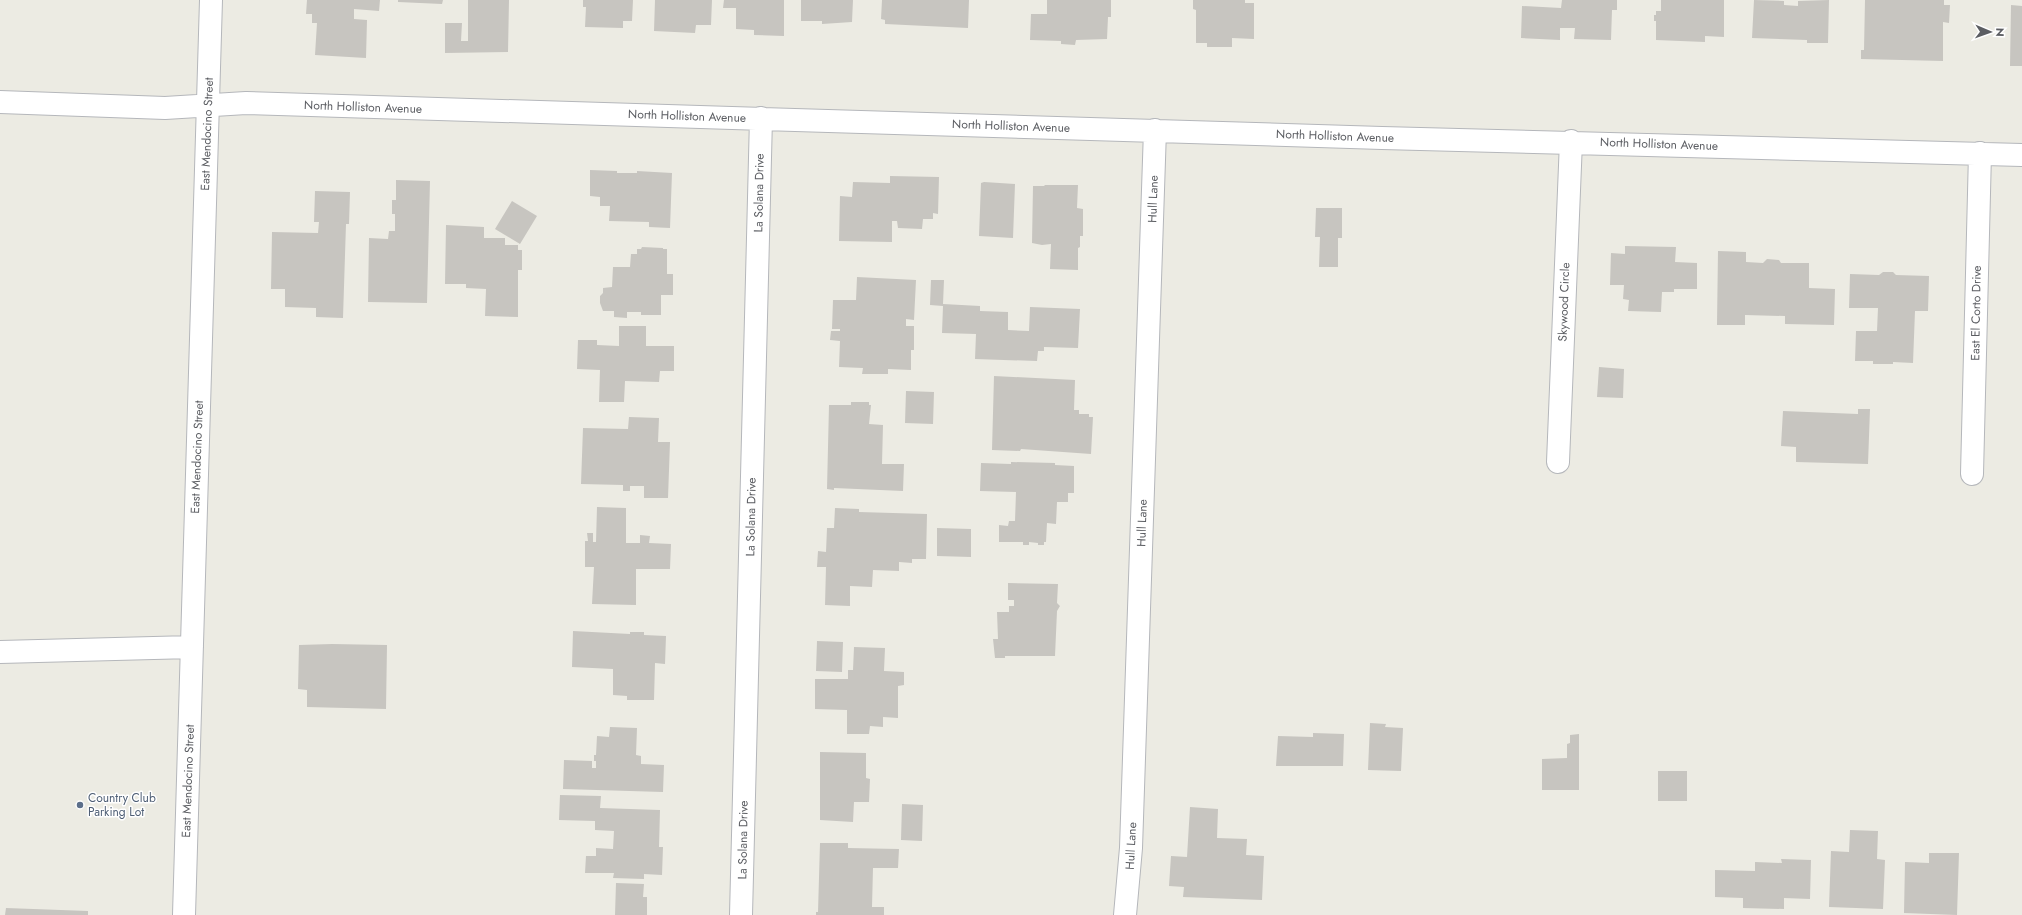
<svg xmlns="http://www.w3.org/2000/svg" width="2022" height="915" font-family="Jost,sans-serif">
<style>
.building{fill:#c7c5c0}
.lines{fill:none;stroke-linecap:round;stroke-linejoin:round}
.minor-casing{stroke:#b5b7bb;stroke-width:24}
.minor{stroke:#fff;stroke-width:22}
.service-dot{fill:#5c6f8a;stroke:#fff;stroke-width:1.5}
.labels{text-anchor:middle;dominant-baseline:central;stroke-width:3;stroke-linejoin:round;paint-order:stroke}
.street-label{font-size:12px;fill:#5b5d62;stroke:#fff}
.service-label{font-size:12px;fill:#4e5e75;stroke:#fff;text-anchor:start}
</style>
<rect width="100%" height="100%" fill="#ecebe3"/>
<!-- building -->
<path class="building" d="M307,0h73l-1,11 -25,-2v10l13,1 -1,38 -51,-3 2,-32h-5v-9h-6z
M398,0h45l-1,4 -44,-2z
M468,0h41l-1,52 -63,1v-30h17l-1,18h7z
M583,0h50l-1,21h-9v7l-38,-1 1,-20h-3z
M655,0h57l-1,25h-15l-1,8 -41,-2z
M724,0h60v36l-30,-1v-5l-18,-1v-21h-13z
M801,0h52l-1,22 -30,2v-3h-21z
M882,0h87l-1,28 -83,-4v-4l-4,-1z
M1047,0h64v17h-3l-1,22 -31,1 -1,5 -14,-1v-3l-31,-1 1,-26h16z
M1193,0h52v3h9v36l-22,-1v9h-25v-4h-11v-33l-3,-1z
M1562,0h55v10h-5l-1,30 -37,-1 1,-11h-15v12l-39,-2 1,-32 39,2z
M1661,0h63v37l-19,-1v6l-49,-2v-19h-2v-6h2v-4h5z
M1754,0l30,1v4l14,1v-5l31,-1 -1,43h-21v-3l-55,-2z
M1865,0h79v5h6l-1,18 -6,-1v39l-82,-2v-9h3z
M2011,5l11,1v60h-12z
M590,170l27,1v2h20v-2l35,2 -2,55 -21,-1v-5l-40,-1 1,-15h-10v-9l-10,-1z
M890,176l49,1 -1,37 -5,-1v6h-10l-1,10 -24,-1 -1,-7h-5v21l-53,-1 1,-45 12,1 1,-15 37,1z
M396,180l34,1 -3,122 -59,-1 1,-64 19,1 1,-8h6v-17h-3v-14h4z
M984,182l31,2 -2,54 -34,-2 2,-53z
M1044,185h34l-1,23 6,1v27h-3v11l-2,1v22l-28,-1 1,-25 -9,1 -10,-2 1,-57h12z
M315,191l35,1 -1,32h-3l-3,94 -27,-1v-9l-31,-1v-18h-14l1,-57 46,1 1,-11h-5z
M512,201l25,15 -17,28 -25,-15z
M1316,208h26v30h-4v29h-19l1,-30h-5z
M446,225l38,2v11h21v7h13v5h4v20h-4v47l-33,-1 1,-27 -20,-1v-4h-21z
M1625,246l51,1 -1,15 22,1v26h-23v3h-12l-1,20 -33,-1 1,-11 -6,-1 1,-14h-14l1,-32 14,1z
M642,247l21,1v1h4v25h6v21h-12v20h-20v-3h-14v6l-13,-1v-6h-11l-3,-8v-7l3,-3v-5l9,-1 1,-20h17l1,-13h6v-5h4z
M1718,251l28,1v10l17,1 4,-4 12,1 2,3h28v25l26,1 -1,36 -49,-1v-8l-40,-1v10h-28z
M1883,272h10l3,3 33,1 -1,35h-13l-2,52 -20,-1v2h-20v-3h-18l1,-30h21l1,-23h-29l1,-34 29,1z
M857,277l59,3 -2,40 -8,-1v7h8v24h-3v20l-23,-1v5h-26l1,-6 -24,-1 1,-26 -10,-1 1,-9h9v-2h-8l1,-29h23z
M931,280h13l-1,24 37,2v5l28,1v18l21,1 1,-24 50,2 -2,39 -34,-1v4h-6l-1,10 -62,-2 1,-25 -34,-1 1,-27 -13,-1z
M619,326h27v20h28v25h-14l-1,11 -34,-1 -1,21h-25l1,-32 -23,-1 1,-29h19v5l22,1z
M1599,367l25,2 -1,29 -26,-1z
M994,376l81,4 -1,30h5v4h10v3h4l-2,37 -70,-5 -1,2 -28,-1z
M906,391l28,1 -1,32 -28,-1z
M851,402h18v3h2l-2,19 14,1 -1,39h22l-1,27 -69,-3v2l-7,-1 2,-84h22z
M1858,409h12l-2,55 -72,-2v-15l-15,-1 2,-35 75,3z
M629,417l30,1 -1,24h12l-2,56h-24v-12h-14v5h-7v-6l-42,-1 2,-56 45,1z
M1011,462l44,1v2l19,1v27h-6v9h-11l-1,22 -9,-1 -1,19h-2v3h-6v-2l-9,-1v3h-6v-3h-24v-17l9,1 1,-5h6l1,-29 -36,-1 1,-28 30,1z
M597,507l29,1v35h14v-8l10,1 -1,7 22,1 -1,25h-34v36l-44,-1 2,-37h-9v-26h3l-1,-8h6v9h3z
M835,508l24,1v3l68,2 -1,45h-14v4l-13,-1v9l-26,-1 -1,17 -22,-1v20l-25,-1 1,-38h-9l1,-16 8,1 1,-24h7z
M937,528l34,1v28l-34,-1z
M1008,583l50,1 -1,19 3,3 -3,5 -2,45h-50v2h-10l-2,-19h5l-1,-27h12v-6h5v-6h-6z
M573,631l57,3v-2h14v3l22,1 -1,28 -10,-1 -1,37h-27v-4l-14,-1v-26l-41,-2z
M817,641l26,1 -1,30 -26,-1z
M332,644l55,1 -1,64 -79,-2v-17l-9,-1 1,-44z
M854,647l31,1 -1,23 20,1v13l-6,1v32l-15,-1v10l-13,-1 -1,8h-22v-24l-32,-1v-30h33v-9h5z
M1370,723l16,1 -1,3 18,1 -2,43 -33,-1z
M610,727l27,1 -1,27 5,1v8l23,1 -1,27 -100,-3 1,-29 28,1v7h4v-7h-2v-6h2l1,-19 12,1z
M1313,733l31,1 -1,32h-67l2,-30 35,1z
M1579,734v56h-37v-31l25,-1v-14l3,-1v-8z
M820,752l46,1v25l4,1 -1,23h-15l-1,20 -33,-2z
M1658,771h29v30h-29z
M560,795l41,1 -1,12 60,2 -1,37h4l-1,28 -18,-1v5l-31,-1 1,-5h-29l1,-17h10v-8l17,1 1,-18 -19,-1v-9l-36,-1z
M902,804l21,1 -1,36 -21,-1z
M1190,807l28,2 -1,29 30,1 -1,16 18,1 -2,44 -79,-3 1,-10 -15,-1 2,-30 16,1z
M1850,830l28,1 -1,28 8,1 -2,49 -54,-2 2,-56 18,1z
M820,843h28v5l51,1 -1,19h-25l-1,39h12v8h-68v-3h2z
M1929,853h30l-2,62 -53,-2 1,-51 24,1z
M1781,859l30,1 -1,39 -26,-1v11l-41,-1v-10l-28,-1v-27l40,1v-9l27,1z
M616,883l28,1 -1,13h4v18h-32z
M6,908l82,3v4h-83z"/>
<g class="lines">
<!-- minor casing -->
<g class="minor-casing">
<path id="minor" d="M0,102l165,6 81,-5 1136,35 640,17
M1558,462l13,-321
M1972,474l8,-321
M0,652l192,-5
M184,915l27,-915
M741,915l20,-797
M1125,915l6,-67 24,-718"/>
</g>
<!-- minor -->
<use href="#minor" class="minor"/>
</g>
<!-- markers -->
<circle class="service-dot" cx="80" cy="805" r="4"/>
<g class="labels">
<!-- street labels -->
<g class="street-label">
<text transform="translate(363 107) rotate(2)">North Holliston Avenue</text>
<text transform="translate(687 116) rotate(2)">North Holliston Avenue</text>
<text transform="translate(1011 126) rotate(2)">North Holliston Avenue</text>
<text transform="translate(207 134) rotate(-88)">East Mendocino Street</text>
<text transform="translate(1335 136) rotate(2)">North Holliston Avenue</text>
<text transform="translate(1659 144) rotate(2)">North Holliston Avenue</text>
<text transform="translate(759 193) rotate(-89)">La Solana Drive</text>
<text transform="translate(1153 199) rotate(-88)">Hull Lane</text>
<text transform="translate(1564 302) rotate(-88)">Skywood Circle</text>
<text transform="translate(1976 313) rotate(-89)">East El Corto Drive</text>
<text transform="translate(197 457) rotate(-88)">East Mendocino Street</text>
<text transform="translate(751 517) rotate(-89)">La Solana Drive</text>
<text transform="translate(1142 523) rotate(-88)">Hull Lane</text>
<text transform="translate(188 781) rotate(-88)">East Mendocino Street</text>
<text transform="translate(743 840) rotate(-89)">La Solana Drive</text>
<text transform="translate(1131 846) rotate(-87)">Hull Lane</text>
</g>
<!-- service labels -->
<g class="service-label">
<text x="88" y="798">Country Club<tspan x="88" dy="14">Parking Lot</tspan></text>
</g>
</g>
<!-- north arrow -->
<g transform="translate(1990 32) rotate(92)" stroke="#ffffff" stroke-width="3" paint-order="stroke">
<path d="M0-3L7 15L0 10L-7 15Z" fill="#5b5d62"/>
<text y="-6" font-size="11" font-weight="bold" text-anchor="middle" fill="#5b5d62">N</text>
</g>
</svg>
